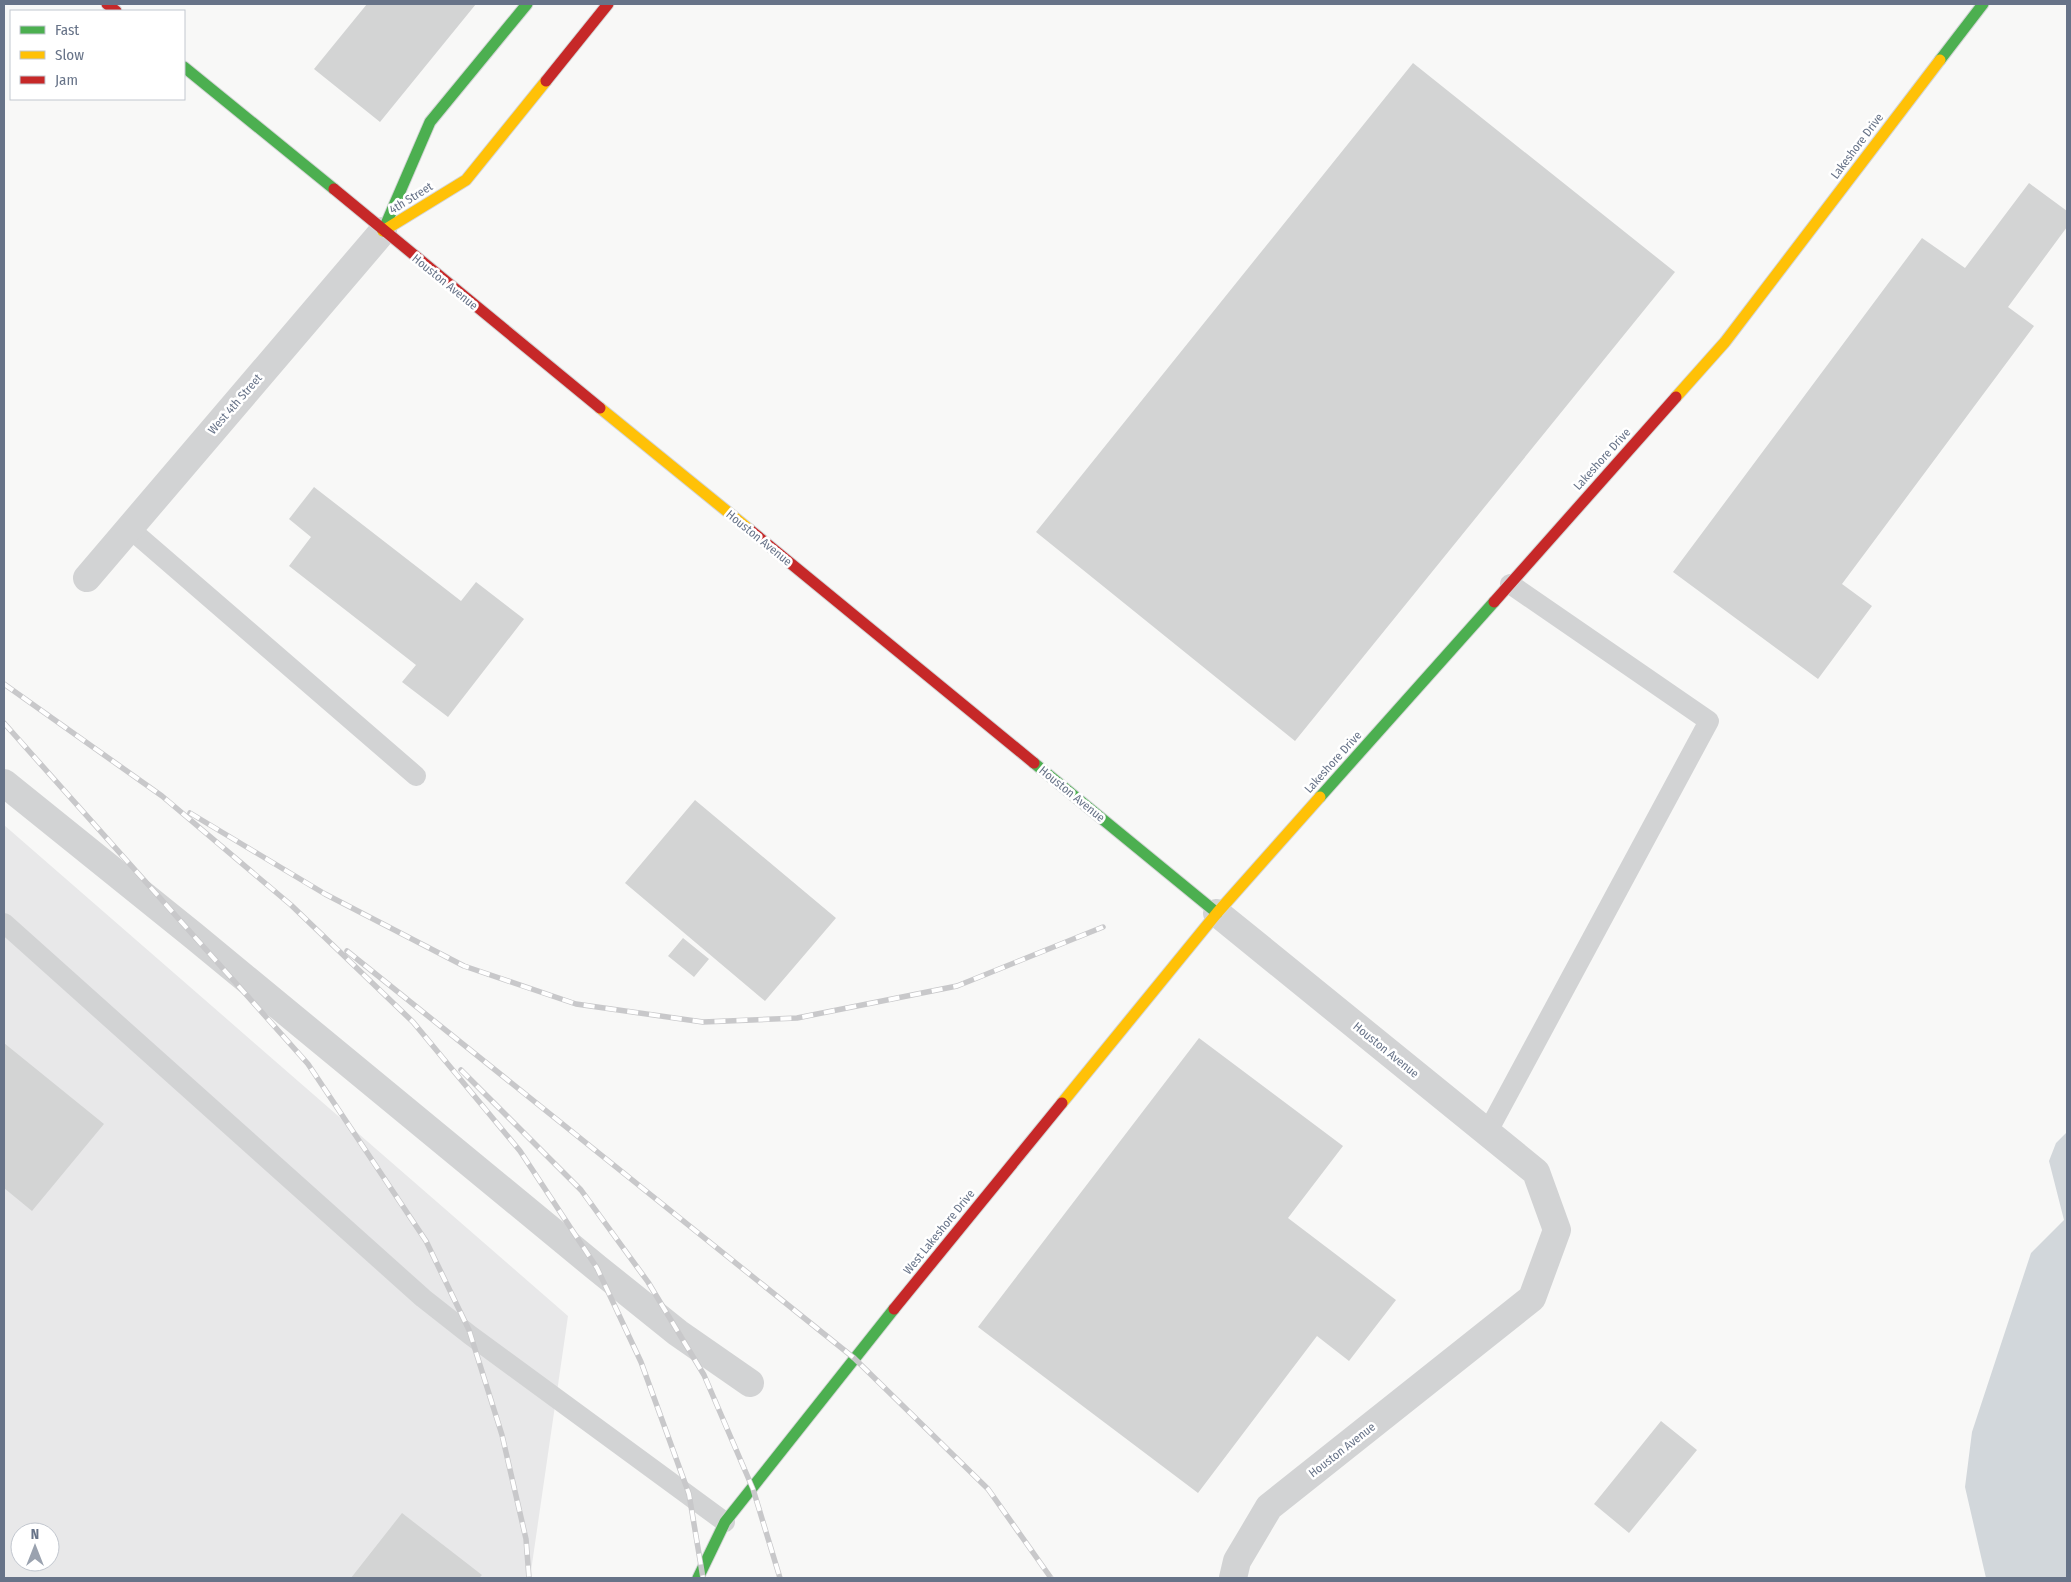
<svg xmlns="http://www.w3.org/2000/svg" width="2071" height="1582" font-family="'Fira Sans Condensed',sans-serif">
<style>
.built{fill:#e8e8e9;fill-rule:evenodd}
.water{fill:#d2d7db}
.building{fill:#d3d4d4}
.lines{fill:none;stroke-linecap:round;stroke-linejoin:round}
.fast-casing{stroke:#d3d5d6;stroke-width:13}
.slow-casing{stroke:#d3d5d6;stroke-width:13}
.jam-casing{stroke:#d3d5d6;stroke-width:13}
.lane{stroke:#d2d3d4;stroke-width:20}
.street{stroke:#d2d3d4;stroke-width:28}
.fast{stroke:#4caf50;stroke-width:11}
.slow{stroke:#ffc107;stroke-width:11}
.jam{stroke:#c62828;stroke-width:11}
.rail-casing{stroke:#c8c8ca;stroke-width:5.5}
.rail{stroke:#fff;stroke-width:4;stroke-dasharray:11;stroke-linecap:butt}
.labels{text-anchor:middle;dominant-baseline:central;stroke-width:5;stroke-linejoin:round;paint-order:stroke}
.street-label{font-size:12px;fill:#677388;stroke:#fff}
</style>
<rect width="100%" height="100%" fill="#f8f8f7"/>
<!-- built -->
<path class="built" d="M4,825l564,491 -38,262h-526zM20,1532h30v30h-30z"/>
<!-- water -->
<path class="water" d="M2067,1132v446h-81l-21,-91 7,-55 59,-179 33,-33 -15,-59 7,-18z"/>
<!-- building -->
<path class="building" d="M367,4h109l-96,118 -66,-53z
M1413,63l262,209 -380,469 -259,-209z
M2029,183l38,28v16l-59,80 26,19 -192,258 30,22 -54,73 -145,-107 249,-334 43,30z
M314,487l147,114 15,-19 48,37 -76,98 -46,-35 14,-17 -127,-99 22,-29 -22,-18z
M695,800l141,118 -71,83 -140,-118z
M683,938l26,21 -15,18 -26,-21z
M1199,1038l144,108 -55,72 108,82 -47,61 -32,-25 -119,157 -220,-166z
M4,1043l100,81 -72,87 -28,-23z
M1661,1421l36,29 -68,83 -35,-29z
M402,1513l80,62 -3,3h-128z"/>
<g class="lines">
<!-- fast casing -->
<g class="fast-casing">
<path id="fast" d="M1940,60l43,-56
M184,67l150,122
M383,231l47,-109 97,-118
M1034,763l183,150
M1320,797l174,-195
M698,1578l27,-56 169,-213"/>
</g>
<!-- slow casing -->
<g class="slow-casing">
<path id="slow" d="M383,231l83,-51 80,-99
M1676,397l49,-55 215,-282
M600,408l150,122
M1062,1103l155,-190 103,-116"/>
</g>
<!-- jam casing -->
<g class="jam-casing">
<path id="jam" d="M107,4l9,7
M546,81l62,-77
M334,189l266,219
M750,530l284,233
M1494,602l182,-205
M894,1309l168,-206"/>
</g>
<!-- lane -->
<path class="lane" d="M129,528l287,248
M4,923l419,375 47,37 255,187
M1487,1133l222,-412 -199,-137"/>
<!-- street -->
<path class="street" d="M87,578l296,-347
M4,783l190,153 403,332 81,65 72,50
M1217,913l319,259 21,58 -25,68 -263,209 -32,54 -4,17"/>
<!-- fast -->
<use href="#fast" class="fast"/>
<!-- slow -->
<use href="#slow" class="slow"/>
<!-- jam -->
<use href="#jam" class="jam"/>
<!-- rail casing -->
<g class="rail-casing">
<path id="rail" d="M4,684l158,112 129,109 122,117 107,129 77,117 44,94 48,132 14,84
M4,723l304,341 118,177 43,89 33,105 24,104 3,39
M190,813l135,81 139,72 112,38 127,18 94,-4 160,-32 146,-59
M347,951l507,407 134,131 63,89
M461,1070l120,120 67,92 56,93 49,114 27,89"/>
</g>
<!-- rail -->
<use href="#rail" class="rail"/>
</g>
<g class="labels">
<!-- street labels -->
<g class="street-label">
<text transform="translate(1857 146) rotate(-53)">Lakeshore Drive</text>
<text transform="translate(411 198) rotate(-32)">4th Street</text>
<text transform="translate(445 282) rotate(39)">Houston Avenue</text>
<text transform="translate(235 404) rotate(-49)">West 4th Street</text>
<text transform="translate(1602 459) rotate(-48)">Lakeshore Drive</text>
<text transform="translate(759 538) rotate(39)">Houston Avenue</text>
<text transform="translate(1333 762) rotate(-48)">Lakeshore Drive</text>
<text transform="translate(1072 794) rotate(39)">Houston Avenue</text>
<text transform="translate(1386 1050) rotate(39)">Houston Avenue</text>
<text transform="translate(939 1232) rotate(-51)">West Lakeshore Drive</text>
<text transform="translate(1342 1450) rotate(-38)">Houston Avenue</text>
</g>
</g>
<!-- border -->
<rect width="2071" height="1582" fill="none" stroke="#677388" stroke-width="10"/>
<!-- legend -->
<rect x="10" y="10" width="175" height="90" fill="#ffffff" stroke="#c2c7cf"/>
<rect x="20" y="26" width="25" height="8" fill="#4caf50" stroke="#c2c7cf"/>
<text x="55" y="35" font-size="15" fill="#677388">Fast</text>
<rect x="20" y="51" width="25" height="8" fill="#ffc107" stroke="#c2c7cf"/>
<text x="55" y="60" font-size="15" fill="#677388">Slow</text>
<rect x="20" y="76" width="25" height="8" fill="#c62828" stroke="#c2c7cf"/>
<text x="55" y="85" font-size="15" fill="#677388">Jam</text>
<!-- north arrow -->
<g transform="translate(35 1547)"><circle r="24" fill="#ffffff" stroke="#c2c7cf"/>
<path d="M0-4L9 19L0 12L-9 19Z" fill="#9aa2af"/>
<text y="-8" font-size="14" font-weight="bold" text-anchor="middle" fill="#677388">N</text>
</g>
</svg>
